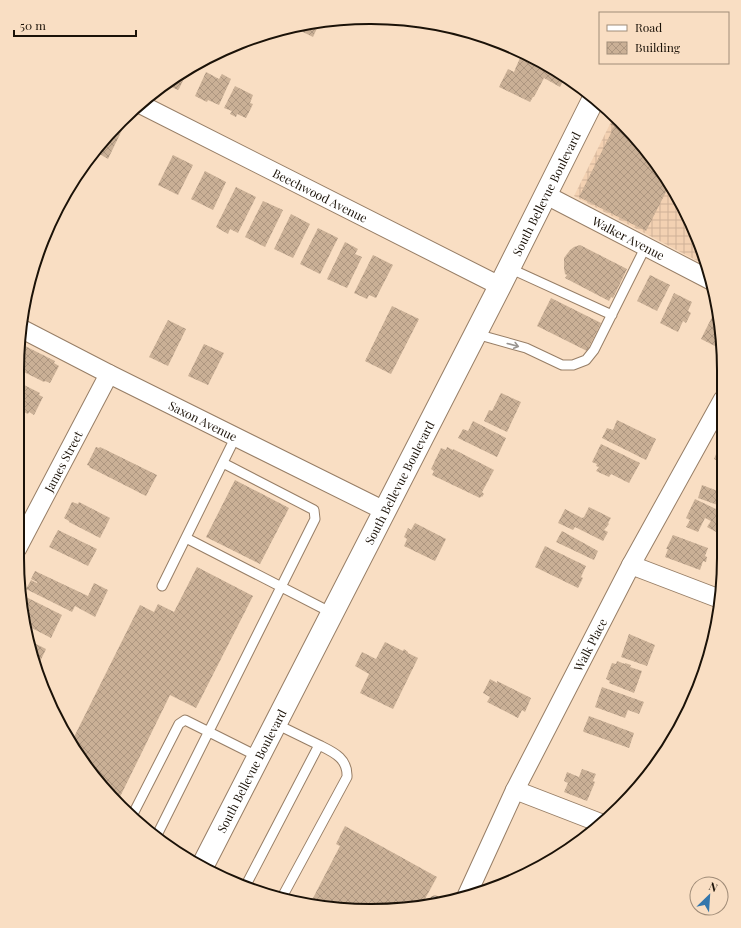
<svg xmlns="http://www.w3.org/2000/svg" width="741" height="928" font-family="'Playfair Display',serif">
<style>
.industrial{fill:url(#industrial-grid)}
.building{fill:url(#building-cross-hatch)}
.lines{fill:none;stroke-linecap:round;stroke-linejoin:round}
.lane-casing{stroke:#977e66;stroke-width:11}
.street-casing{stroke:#977e66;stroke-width:20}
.primary-casing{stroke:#977e66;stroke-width:24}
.lane{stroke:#fff;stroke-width:9}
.street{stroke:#fff;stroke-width:18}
.primary{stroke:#fff;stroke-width:22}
.oneway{stroke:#989490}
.labels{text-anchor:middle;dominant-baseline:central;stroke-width:3.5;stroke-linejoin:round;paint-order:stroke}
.street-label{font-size:12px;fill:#1b1208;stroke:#f9dec3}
.rim{fill:none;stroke:#1b1208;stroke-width:2}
</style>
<defs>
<pattern id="industrial-grid" width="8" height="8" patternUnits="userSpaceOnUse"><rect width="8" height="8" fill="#f3d1b2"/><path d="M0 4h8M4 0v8" fill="none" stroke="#d0b298"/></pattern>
<pattern id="building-cross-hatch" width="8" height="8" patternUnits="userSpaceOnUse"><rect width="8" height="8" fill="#cab096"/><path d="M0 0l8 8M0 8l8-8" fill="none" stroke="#ad9680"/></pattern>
</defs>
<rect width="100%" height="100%" fill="#f9dec3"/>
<!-- industrial -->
<path class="industrial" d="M614,116l37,39 36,59 20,52 -133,-70z"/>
<!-- building -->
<path class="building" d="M320,22l-7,15 -20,-10z
M522,53l25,11 18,13 -5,10 -16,-9 -10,19h-1l-3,5 -31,-15 9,-18 6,3z
M188,70l-9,19 -1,1 -13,-6z
M206,72l13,7 3,-5 9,5 -12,26 -11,-5 -1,2 -12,-6z
M235,86l18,9 -3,8 3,1 -7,14 -9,-4 -1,3 -6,-3 2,-3 -8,-3z
M615,117l36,38 24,39 -8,-4 -21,41 -67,-34 33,-66h-1l3,-5 -3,-1z
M118,125l5,3 -15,31 -12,-7 9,-15z
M173,155l20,10 -15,30 -20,-10z
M205,171l21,11 -13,28 -22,-11z
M236,187l20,10 -18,36 -8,-4 -2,5 -12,-7z
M263,201l20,9 -18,37 -20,-10z
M291,214l19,10 -17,34 -19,-9z
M318,228l20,10 -18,36 -20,-10z
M345,242l13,7 -3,5 7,3 -15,31 -20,-9z
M580,245l47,24 -14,29 -2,-1 -2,4 -44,-23 2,-3 -2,-1 -1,-6v-10l6,-8 4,-3z
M373,255l20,10 -17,33 -7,-3 -2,4 -13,-6z
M650,275l20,10 -13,26 -20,-10z
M674,293l18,9 -4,9 3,2 -5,10 -3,-2 -5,11 -18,-9z
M551,298l50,25 -14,28 -50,-25z
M392,306l27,13 -28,55 -26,-13z
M717,307l5,31 -5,9 -16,-8z
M168,320l18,9 -18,37 -19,-9z
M19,343l36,18 -1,2 5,3 -9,17 -5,-2 -1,1 -26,-13z
M204,344l20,9 -16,32 -20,-9z
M18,382l22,11 -1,2 4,2 -9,18 -5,-3 -1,2 -10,-5z
M501,393l20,9 -14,30 -23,-11 5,-11 3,1z
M617,420l39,19 -10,21 -44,-22 5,-10 6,2z
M473,421l33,17 -9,19 -39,-19 5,-9 5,2z
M723,439v24h-2l-7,-4 4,-10 -2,-1 2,-5 3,2z
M601,444l39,19 -11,20 -18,-9 -2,3 -13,-6 3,-4 -3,-1 1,-2 -5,-2z
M96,447l3,1 1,-1 57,28 -11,21 -57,-29 1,-1 -3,-1z
M447,447l6,3v-1l41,21 -12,22 2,2 -2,3 -1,-1 -1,2 -48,-23 2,-4 -3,-2 10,-21 5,2z
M235,480l54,28 -29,56 -54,-27z
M702,485l21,8v14l-25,-9z
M695,499l21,10 1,-2 6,3v18l-2,-1 -3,6 -11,-6 4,-6 -6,-3 -7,14 -12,-5 4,-7 -4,-2z
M72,502l6,2 1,-2 31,16 -10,20 -31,-16v-1l-5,-3z
M589,507l22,11 -3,5 1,1 -5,6 4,2 -5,9 -28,-14 -2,3 -15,-7 7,-14 17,9 2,-1z
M415,523l31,16 -11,22 -31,-15 3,-7 -3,-2 4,-9 3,2z
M58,530l39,19 -9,17 -39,-19z
M562,531l36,20 -4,9 -38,-18z
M673,535l35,13 -3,8 2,1 -1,5 -3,-1 -3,9 -35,-13 3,-8h-2z
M545,546l41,20 -5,11 2,1 -5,10 -43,-21z
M197,567l56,29 -57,112 -26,-13 -53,108 -46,-60 69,-138 14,7 4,-8 16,8z
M35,571l53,25 6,-13 14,7 -13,27 -20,-11 -3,6 -46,-23 5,-9 6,3v-1l-6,-3z
M24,596l38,19 -11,23 -25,-13 -4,-28z
M629,634l26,11 -8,21 -26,-9z
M28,640l18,9 -9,19 -8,-19z
M385,642l18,9 1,-2 4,3v1l10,5 -25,51 -33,-16 9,-19 -14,-8 7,-14 14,7z
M617,661l8,3v-1l6,2 -1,2 12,4 -8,22 -25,-10 1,-2 -4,-2 6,-16 4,1z
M490,679l7,4v-2l34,17 -6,14 -3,-2 -4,8 -31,-16 3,-5 -7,-4z
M602,687l42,15 -5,12 -11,-4 -3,8 -30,-11z
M589,716l45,17 -5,15 -45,-16 -1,-1z
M582,769l14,5 -3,7 2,1 -8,19 -23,-9 4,-9 -4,-2 3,-9 12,5z
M345,826l92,51 -16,29 -51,5 -50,-7 -8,-4 28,-54 -4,-2z"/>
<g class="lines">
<!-- lane casing -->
<g class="lane-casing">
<path id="lane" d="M686,215l2,2
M509,268l103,47
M476,334l50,14 36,17h11l13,-5 8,-10 52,-104
M186,538l146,75
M162,586l74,-150
M132,816l47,-92 6,-4 74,37
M157,835l158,-316 -1,-9 -91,-47
M246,885l73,-140 -43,-21
M281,899l66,-122c1,-19 -14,-25 -28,-32
M433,905l2,-4"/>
</g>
<!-- street casing -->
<g class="street-casing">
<g id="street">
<path id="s1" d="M140,104l360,182"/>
<path id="s2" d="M546,195l166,86"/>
<path id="s3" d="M22,329l87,45 276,137"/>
<path id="s4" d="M17,549l92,-175"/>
<path d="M631,565l89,34"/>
<path d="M515,790l88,34"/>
<path id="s5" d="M467,895l48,-105 116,-225 92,-166"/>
</g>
</g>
<!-- primary casing -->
<g class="primary-casing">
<g id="primary">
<path id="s6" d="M202,867l298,-581 94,-188"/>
</g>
</g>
<!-- lane -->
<use href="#lane" class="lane"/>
<!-- street -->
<use href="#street" class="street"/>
<!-- primary -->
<use href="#primary" class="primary"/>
</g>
<!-- one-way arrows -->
<defs><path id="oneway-shaft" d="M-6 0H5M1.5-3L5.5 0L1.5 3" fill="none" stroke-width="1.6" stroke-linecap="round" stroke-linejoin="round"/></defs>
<use class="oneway" href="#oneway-shaft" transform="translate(513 345) rotate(15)"/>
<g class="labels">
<!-- street labels -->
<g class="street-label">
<text stroke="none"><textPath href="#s6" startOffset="756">South Bellevue Boulevard</textPath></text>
<text stroke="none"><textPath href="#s1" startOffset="202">Beechwood Avenue</textPath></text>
<text stroke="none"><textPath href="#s2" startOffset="93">Walker Avenue</textPath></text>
<text stroke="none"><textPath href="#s3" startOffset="203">Saxon Avenue</textPath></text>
<text stroke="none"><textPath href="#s4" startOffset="99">James Street</textPath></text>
<text stroke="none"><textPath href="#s6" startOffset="432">South Bellevue Boulevard</textPath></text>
<text stroke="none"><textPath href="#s5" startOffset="279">Walk Place</textPath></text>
<text stroke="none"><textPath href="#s6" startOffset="108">South Bellevue Boulevard</textPath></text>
</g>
</g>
<!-- crop -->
<path d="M0 0H741V928H0ZM370 24H371A346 346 0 0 1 717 370V558A346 346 0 0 1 371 904H370A346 346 0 0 1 24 558V370A346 346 0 0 1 370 24Z" fill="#f9dec3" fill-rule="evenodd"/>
<path class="rim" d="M370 24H371A346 346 0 0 1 717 370V558A346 346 0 0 1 371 904H370A346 346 0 0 1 24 558V370A346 346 0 0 1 370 24Z"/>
<!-- legend -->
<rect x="599" y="12" width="130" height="52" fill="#f9dec3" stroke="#a08c78"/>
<rect x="607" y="25" width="20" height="6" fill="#ffffff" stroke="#a08c78"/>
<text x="635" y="32" font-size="12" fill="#1b1208">Road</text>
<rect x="607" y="42" width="20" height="12" fill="url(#building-cross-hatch)" stroke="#a08c78"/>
<text x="635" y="52" font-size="12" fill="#1b1208">Building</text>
<!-- north arrow -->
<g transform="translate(709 896) rotate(25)"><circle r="19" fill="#f9dec3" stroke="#a08c78"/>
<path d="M0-3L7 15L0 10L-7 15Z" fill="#3376ac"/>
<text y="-6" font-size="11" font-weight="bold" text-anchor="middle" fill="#1b1208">N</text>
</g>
<!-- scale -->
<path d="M14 30v6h122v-6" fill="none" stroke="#1b1208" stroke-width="2"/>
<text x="20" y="30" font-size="12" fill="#1b1208" stroke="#f9dec3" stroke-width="3" paint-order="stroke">50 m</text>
</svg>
